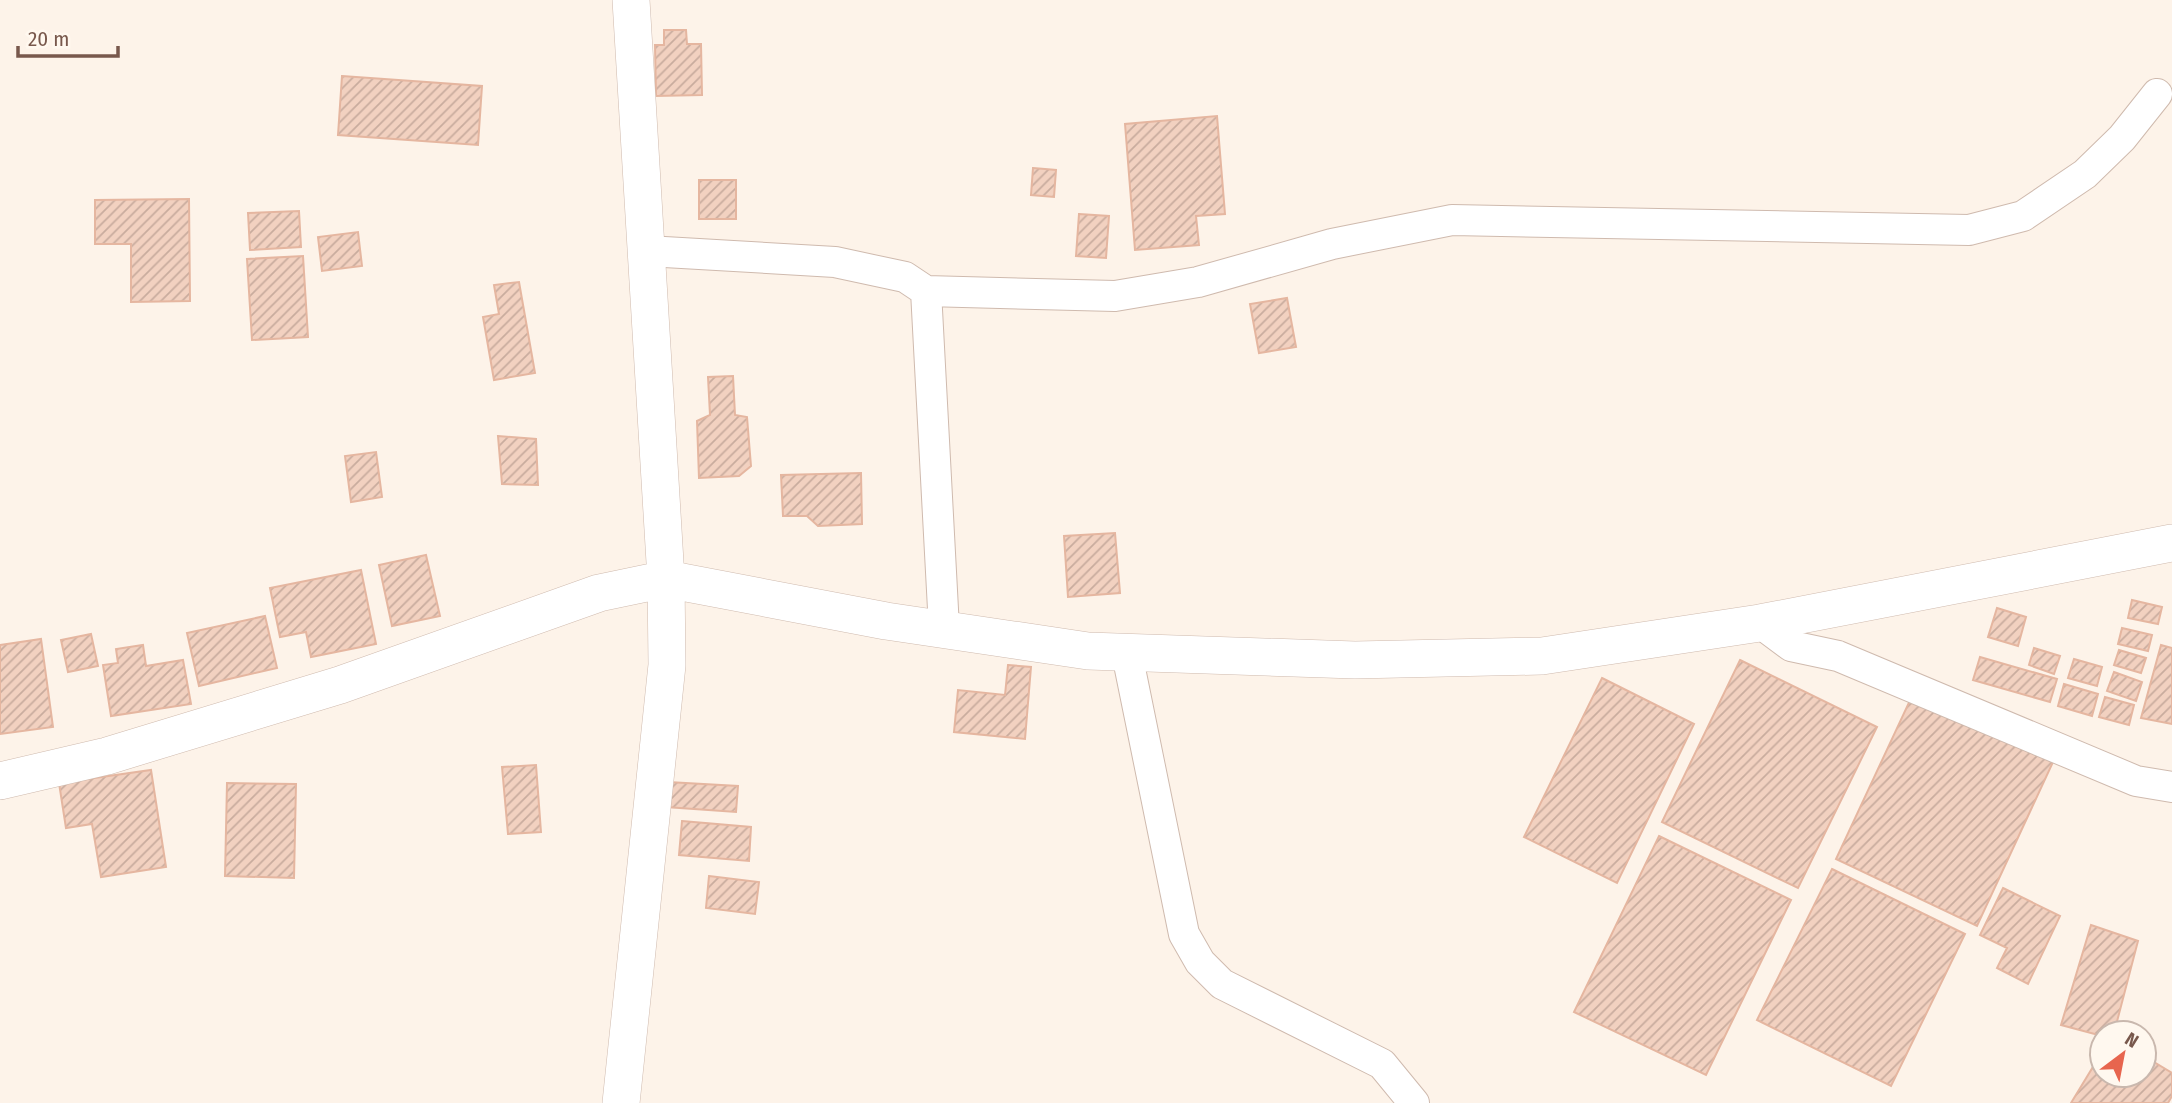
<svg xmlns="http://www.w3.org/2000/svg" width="2172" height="1103" font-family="'Fira Sans Condensed',sans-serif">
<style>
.building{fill:url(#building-hatch);stroke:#e5b6a0;stroke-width:2}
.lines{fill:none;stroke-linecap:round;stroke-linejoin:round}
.minor-casing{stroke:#cfbaae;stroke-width:32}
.tertiary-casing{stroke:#cfbaae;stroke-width:38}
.minor{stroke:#fff;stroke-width:30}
.tertiary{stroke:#fff;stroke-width:37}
</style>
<defs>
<pattern id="building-hatch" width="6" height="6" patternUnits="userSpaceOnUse" patternTransform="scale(1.75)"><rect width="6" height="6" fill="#f2d1c0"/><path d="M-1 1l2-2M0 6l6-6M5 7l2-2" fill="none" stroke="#c9ac9e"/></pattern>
</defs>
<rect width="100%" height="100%" fill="#fdf3e9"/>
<!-- building -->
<path class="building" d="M664,30h22l1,14h14l1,51 -46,1 -1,-51h9z
M342,76l140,10 -4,59 -140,-10z
M1217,116l8,98 -29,2 3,29 -64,5 -10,-126z
M1033,168l23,2 -2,27 -23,-2z
M699,180h37v39h-37z
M189,199l1,102 -59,1v-58h-36v-44z
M299,211l2,36 -51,3 -2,-37z
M1079,214l30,2 -3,42 -30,-2z
M358,232l4,34 -40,5 -4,-34z
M303,256l5,81 -56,3 -5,-81z
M519,282l16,91 -41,7 -11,-63 16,-3 -5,-29z
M1287,298l9,49 -37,6 -9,-49z
M733,376l2,39 12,2 4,49 -12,10 -40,2 -2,-57 13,-6 -2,-38z
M498,436l38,3 2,46 -36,-1z
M376,452l6,45 -31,5 -6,-46z
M861,473l1,51 -44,2 -11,-10h-24l-2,-41z
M1115,533l5,60 -52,4 -4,-61z
M426,555l14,61 -48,10 -13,-61z
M361,570l15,74 -65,13 -5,-25 -26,5 -10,-49z
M2132,600l30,7 -4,17 -30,-6z
M1997,608l29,9 -8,29 -30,-9z
M265,616l12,52 -78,18 -12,-53z
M2122,628l30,7 -4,16 -30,-7z
M91,634l7,32 -30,6 -7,-32z
M41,639l12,88 -53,7v-89z
M143,645l3,21 37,-6 8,44 -80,12 -8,-51 15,-2 -2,-14z
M2161,645l11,3v76l-31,-6z
M2034,648l26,8 -6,18 -25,-9z
M2119,650l27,8 -5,15 -27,-8z
M1980,657l77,22 -7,23 -77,-22z
M2074,659l28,8 -5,19 -29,-8z
M1740,660l137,67 -79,161 -136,-66z
M1008,665l23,2 -6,72 -71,-7 4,-42 47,5z
M2114,672l28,10 -6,19 -29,-10z
M1602,678l92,46 -77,159 -93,-46z
M2064,684l34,10 -6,22 -34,-10z
M1912,696l141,66 -76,164 -141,-67z
M2105,697l29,8 -5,20 -30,-8z
M536,765l5,67 -33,2 -6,-67z
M151,770l15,97 -65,10 -9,-53 -26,4 -7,-45z
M668,782l70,4 -2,26 -70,-5z
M227,783l69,1 -2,94 -69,-2z
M682,821l69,6 -2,34 -70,-6z
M1659,836l132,64 -85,175 -132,-63z
M1832,869l133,65 -74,152 -134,-66z
M709,876l50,6 -4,32 -49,-6z
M2003,888l57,28 -32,68 -31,-16 10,-20 -27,-13z
M2091,925l47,16 -24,92h-12v3l-41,-11z
M2144,1056l28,17v23l-4,7h-97l28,-46 3,2v16h42z"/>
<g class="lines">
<!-- minor casing -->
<g class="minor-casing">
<path id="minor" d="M647,251l188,11 70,15 21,14 189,5 83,-14 134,-38 120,-24 517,10 54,-14 62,-42 37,-36 35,-44
M926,291l18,337
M1760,623l31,23 47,10 298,125 36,6
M1127,654l57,280 16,28 22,22 160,80 32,39"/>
</g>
<!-- tertiary casing -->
<g class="tertiary-casing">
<path id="tertiary" d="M0,781l107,-25 233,-71 259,-92 67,-14 220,42 202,30 267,9 187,-4 218,-33 412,-80
M621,1103l46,-438 -1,-86 -35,-579"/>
</g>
<!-- minor -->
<use href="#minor" class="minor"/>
<!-- tertiary -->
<use href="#tertiary" class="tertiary"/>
</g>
<!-- north arrow -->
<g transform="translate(2123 1054) rotate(32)"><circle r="33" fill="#fff8ef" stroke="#c9b8ae" stroke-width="2"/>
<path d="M0-5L12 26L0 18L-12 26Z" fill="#e7654e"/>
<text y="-10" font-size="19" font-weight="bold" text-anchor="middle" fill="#78584c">N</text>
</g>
<!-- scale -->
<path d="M18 46v10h100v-10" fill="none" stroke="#78584c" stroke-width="3.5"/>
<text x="28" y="46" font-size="21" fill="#78584c" stroke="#fff8ef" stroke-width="5" paint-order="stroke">20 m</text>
</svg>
